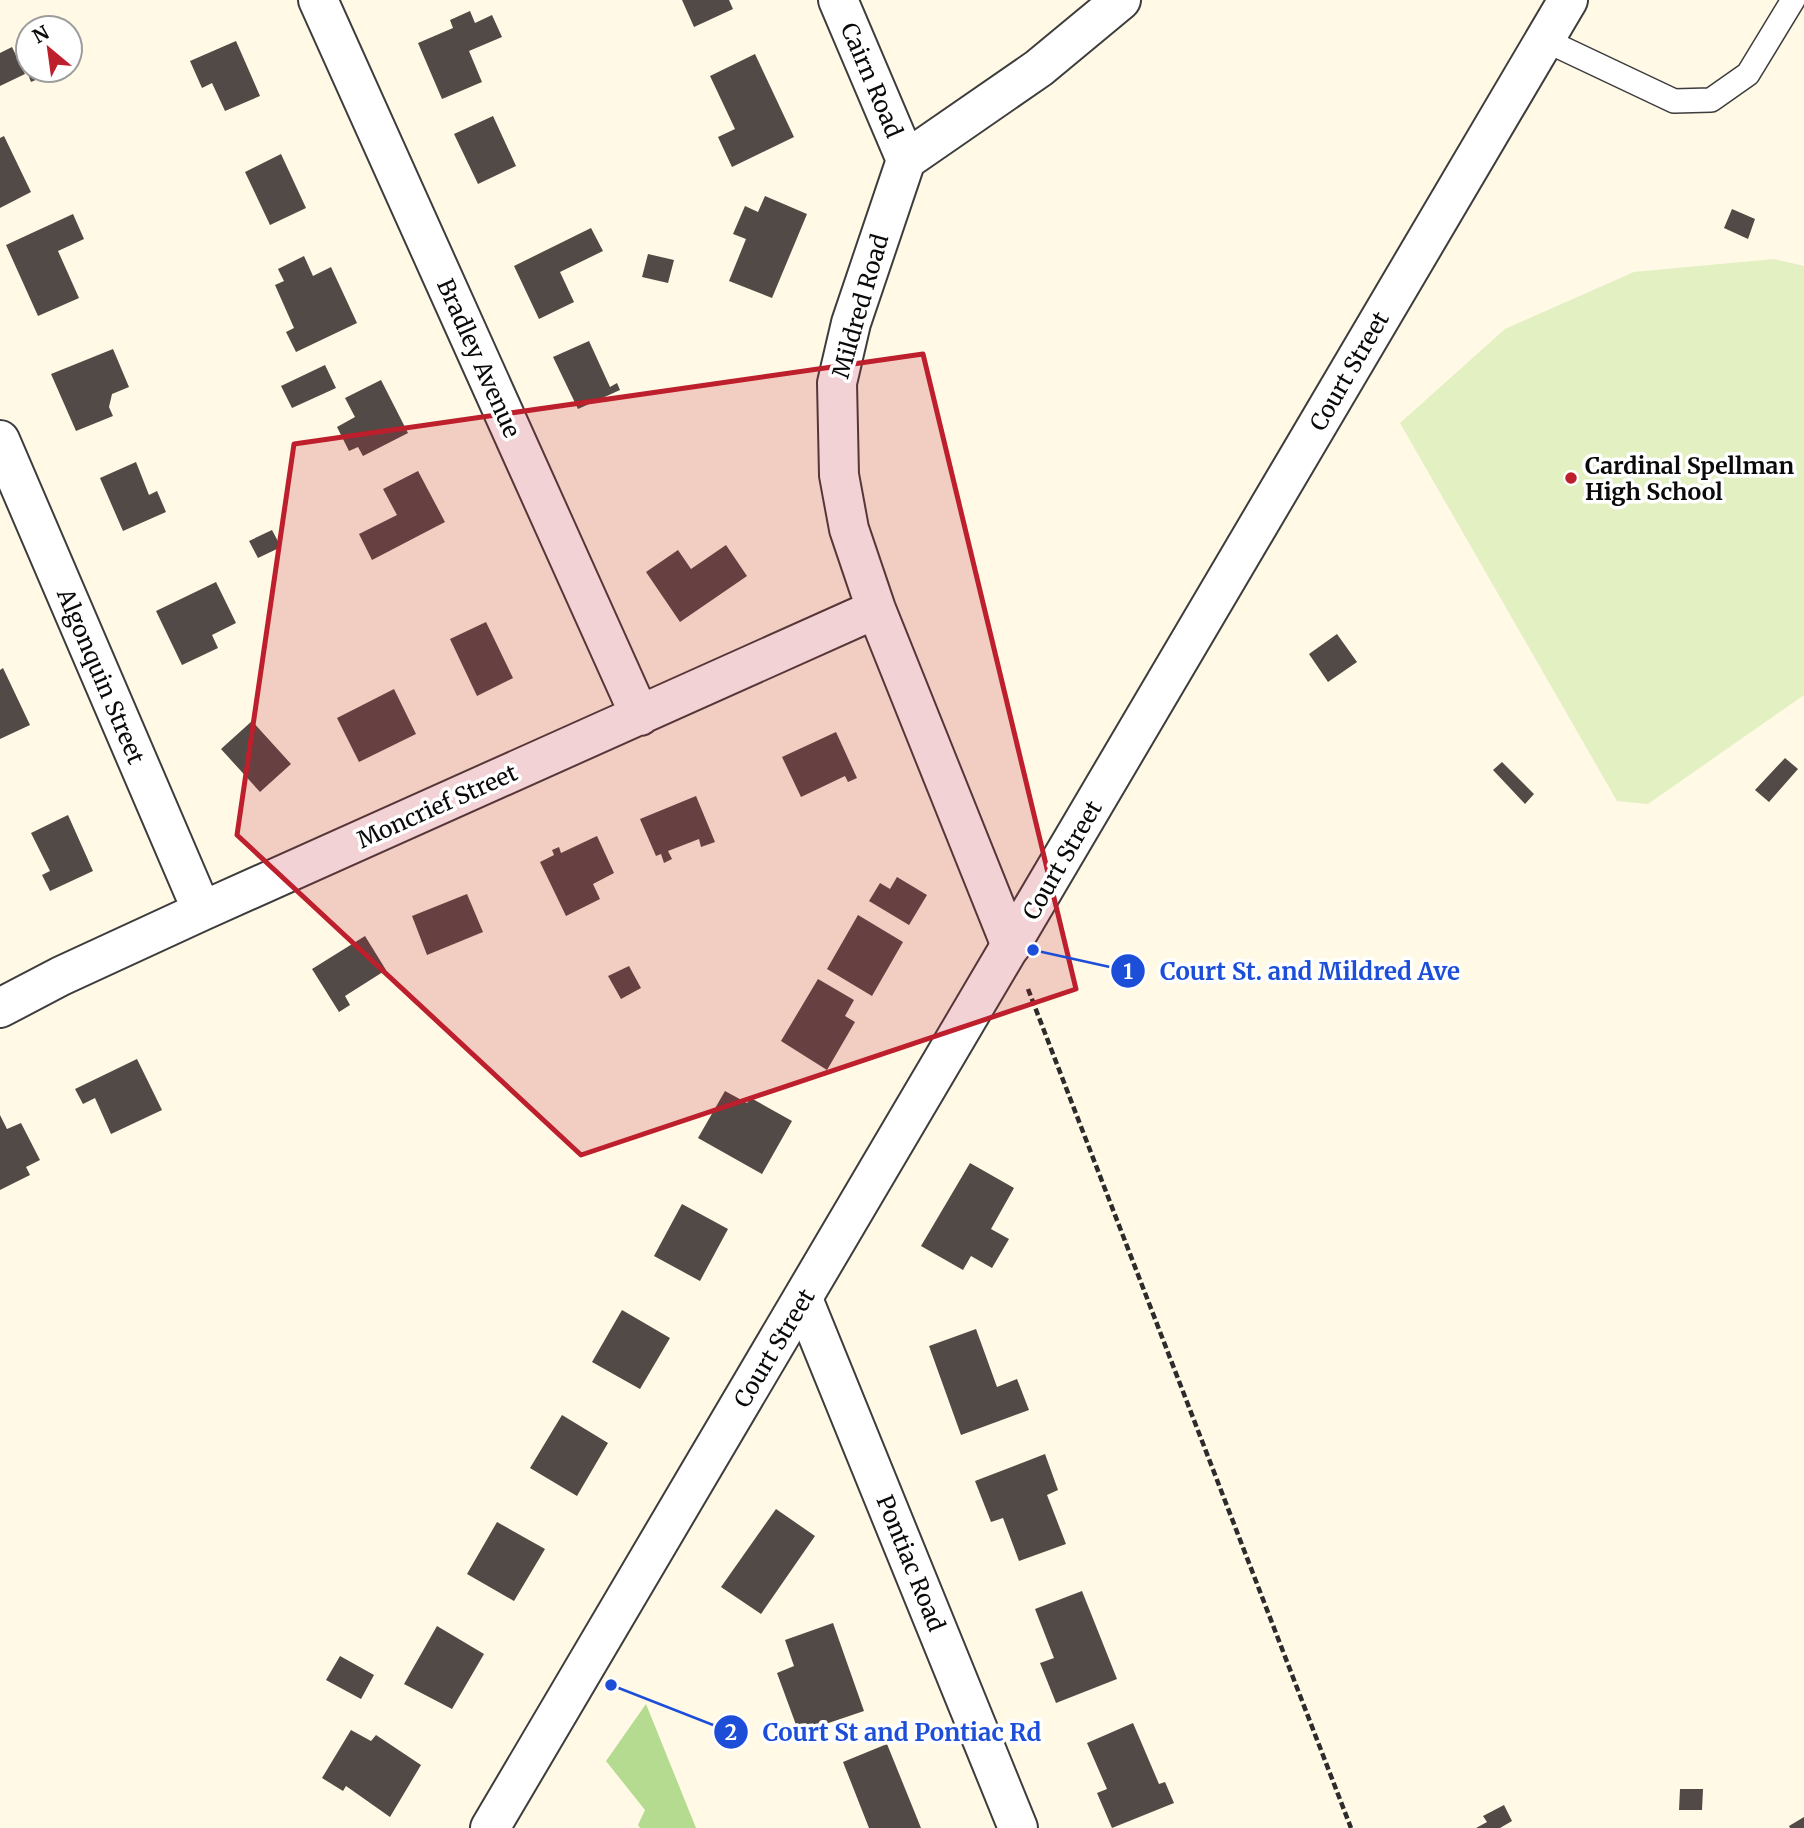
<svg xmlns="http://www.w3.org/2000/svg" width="1804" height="1828" font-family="Merriweather,serif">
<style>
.forest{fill:#b4db8f}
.pitch{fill:#e2f0c2}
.building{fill:#524a46}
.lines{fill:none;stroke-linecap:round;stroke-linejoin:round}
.service-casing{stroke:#3d3d3d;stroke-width:26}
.minor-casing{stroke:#3d3d3d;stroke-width:42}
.tertiary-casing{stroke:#3d3d3d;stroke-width:42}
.path{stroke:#2c2c2c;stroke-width:4.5;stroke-dasharray:7 3.5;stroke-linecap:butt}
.service{stroke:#fff;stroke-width:23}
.minor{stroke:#fff;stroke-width:38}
.tertiary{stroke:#fff;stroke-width:38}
.marked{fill:#bd1f2d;fill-opacity:0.2;stroke:#bd1f2d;stroke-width:5;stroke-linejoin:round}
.poi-dot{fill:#bd1f2d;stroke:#fff;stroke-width:2.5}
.labels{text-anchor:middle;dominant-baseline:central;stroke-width:7;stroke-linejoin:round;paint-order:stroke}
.street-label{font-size:23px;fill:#0a0a0a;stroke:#fff}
.poi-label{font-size:23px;font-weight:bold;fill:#0a0a0a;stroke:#fff;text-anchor:start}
.leader{fill:none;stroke:#1d4ed8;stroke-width:2.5}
.callout-dot{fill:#1d4ed8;stroke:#fff;stroke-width:2.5}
.mark-label{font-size:21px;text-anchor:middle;font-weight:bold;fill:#fff}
.callout-label{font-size:24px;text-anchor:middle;font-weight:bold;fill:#1d4ed8;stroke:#fff;stroke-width:7;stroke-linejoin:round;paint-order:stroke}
</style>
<rect width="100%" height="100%" fill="#fff9e6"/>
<!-- forest -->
<path class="forest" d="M646,1704l50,124h-56l-2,-3 7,-15 -39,-49z"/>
<!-- pitch -->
<path class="pitch" d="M1774,259l30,7v429l-156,109 -31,-3 -217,-378 105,-94 129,-57z"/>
<!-- building -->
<path class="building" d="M682,0h47l4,9 -39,18z
M470,11l5,12 17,-8 10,22 -33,14 13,31 -40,17 -24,-56 35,-15 -3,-8z
M236,41l24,55 -35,15 -13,-28 -10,5 -12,-27z
M12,47l13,27 -25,12v-33z
M755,54l39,83 -62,30 -14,-30 17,-8 -25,-53z
M28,62v8h31l-28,12 -7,-18z
M493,116l23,50 -38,18 -24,-50z
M4,136l27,56 -31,16v-70z
M281,154l25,54 -36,17 -25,-53z
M765,196l42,18 -35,84 -43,-17 17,-42 -13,-5 12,-28 13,6z
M1732,209l23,10 -7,20 -24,-11z
M73,214l11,25 -26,12 21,47 -41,18 -32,-71z
M591,228l12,23 -43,21 14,30 -35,17 -25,-53z
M648,254l26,6 -6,23 -26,-6z
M304,256l9,20 18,-9 26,56 -61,29 -10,-20 8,-4 -19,-43 9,-4 -6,-12z
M589,341l21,46 7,-4 3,7 -42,19 -25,-52z
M113,349l16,38 -17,7 -3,13 4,9 -37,15 -25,-57z
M325,365l11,23 -44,20 -11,-22z
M381,380l27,53 -45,23 -5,-9 -9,4 -12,-24 18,-10 -10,-19z
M136,462l13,33 8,-4 9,21 -43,19 -23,-53z
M418,471l27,51 -73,38 -13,-26 38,-19 -14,-26z
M272,530l9,17 -23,11 -9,-17z
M726,545l21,31 -67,46 -34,-50 32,-22 13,19z
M216,582l20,41 -24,12 6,13 -36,17 -26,-54z
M486,622l27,56 -36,18 -27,-57z
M1337,634l20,28 -29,20 -19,-28z
M3,668l27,57 -30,14v-69z
M394,689l22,45 -57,28 -22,-44z
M252,721l39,43 -31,28 -39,-43z
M836,732l21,46 -9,4 -3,-6 -44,21 -19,-40z
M1785,758l13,11 -29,33 -14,-12z
M1502,762l32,32 -9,10 -32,-34z
M696,796l19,46 -14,5 -2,-8 -31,12 4,8 -8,4 -3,-9 -5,2 -16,-37z
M68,815l25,56 -43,20 -8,-16 8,-4 -19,-38z
M597,836l17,37 -21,11 7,15 -34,17 -26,-54 14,-7 -2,-5 7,-3 2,6z
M897,877l30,18 -18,30 -40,-24 11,-18 10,6z
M467,894l16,38 -56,23 -15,-39z
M858,915l45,27 -31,54 -45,-27z
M365,936l21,34 -41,26 5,9 -11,7 -27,-43z
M629,966l12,22 -20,11 -13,-23z
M818,979l36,21 -9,16 10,6 -28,48 -46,-29z
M137,1059l25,51 -51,24 -16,-36 -12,6 -8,-15z
M725,1091l22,12 4,-5 41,23 -30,53 -64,-36z
M0,1115l7,14 14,-6 19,37 -14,7 4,8 -30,15z
M970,1163l44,25 -23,41 18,10 -17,29 -21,-12 -8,14 -42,-24z
M682,1204l46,25 -28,52 -46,-25z
M622,1310l48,28 -30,51 -48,-27z
M976,1329l21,58 20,-8 12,31 -68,25 -32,-89z
M562,1415l46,28 -31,53 -47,-28z
M1045,1454l13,36 -11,5 19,49 -47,17 -16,-43 -12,4 -16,-41z
M776,1509l39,27 -54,78 -40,-27z
M497,1522l48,27 -31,52 -47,-27z
M1082,1591l35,88 -61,24 -16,-40 14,-5 -19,-49z
M833,1623l31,88 -65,22 -22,-60 17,-7 -9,-26z
M437,1626l47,28 -32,55 -48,-25z
M340,1656l34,19 -13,24 -35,-19z
M1133,1723l26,61 6,-2 9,21 -62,25 -15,-35 10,-4 -20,-46z
M351,1730l20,11 5,-6 45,30 -31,52 -44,-31 -3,5 -21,-13z
M887,1744l34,84h-52l-26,-66z
M1680,1789h23l-1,21h-23z
M1504,1805l8,16 -12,7h-24l11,-6 -4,-6z
M1804,1817v11h-14l-1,-2z"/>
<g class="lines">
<!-- service casing -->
<g class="service-casing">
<path id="service" d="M1545,40l129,61 37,-1 37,-26 45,-74"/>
</g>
<!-- minor casing -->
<g class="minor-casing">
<path id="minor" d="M318,0l322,716
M838,0l68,160
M0,440l202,471
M1011,946l-135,-337 -27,-80 -10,-54 -2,-92 14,-60 55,-163 133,-92 82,-68
M0,1008l61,-32 141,-65 674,-302
M803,1299l215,529"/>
</g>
<!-- tertiary casing -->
<g class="tertiary-casing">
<path id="tertiary" d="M490,1828l1078,-1828"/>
</g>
<!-- path -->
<path class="path" d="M1028,989l323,839"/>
<!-- service -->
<use href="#service" class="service"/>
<!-- minor -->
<use href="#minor" class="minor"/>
<!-- tertiary -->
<use href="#tertiary" class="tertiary"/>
</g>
<!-- marked area -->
<path class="marked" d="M923,354l153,635 -495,166 -344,-320 57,-391z"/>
<!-- markers -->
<circle class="poi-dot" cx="1571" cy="478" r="7"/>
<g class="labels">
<!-- street labels -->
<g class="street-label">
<text transform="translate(872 80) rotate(67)">Cairn Road</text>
<text transform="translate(860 306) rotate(-74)">Mildred Road</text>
<text transform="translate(479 358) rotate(66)">Bradley Avenue</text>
<text transform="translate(1349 371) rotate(-60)">Court Street</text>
<text transform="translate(101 676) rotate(67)">Algonquin Street</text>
<text transform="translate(437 806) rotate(-24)">Moncrief Street</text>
<text transform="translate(1062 860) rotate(-60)">Court Street</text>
<text transform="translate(774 1348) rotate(-59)">Court Street</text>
<text transform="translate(911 1563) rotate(68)">Pontiac Road</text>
</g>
<!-- poi labels -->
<g class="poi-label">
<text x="1585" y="465">Cardinal Spellman<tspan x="1585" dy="26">High School</tspan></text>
</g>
</g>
<!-- callouts -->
<path class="leader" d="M1033 950L1128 971M611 1685L731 1732"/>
<g class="callout-dot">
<circle cx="1033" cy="950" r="7"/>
<circle cx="611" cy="1685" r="7"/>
<circle cx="1128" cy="971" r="18"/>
<circle cx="731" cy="1732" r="18"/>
</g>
<g class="mark-label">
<text x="1128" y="979">1</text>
<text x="731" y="1740">2</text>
</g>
<g class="callout-label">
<text x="1310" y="980">Court St. and Mildred Ave</text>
<text x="902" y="1741">Court St and Pontiac Rd</text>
</g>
<!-- north arrow -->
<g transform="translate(49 49) rotate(331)"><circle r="33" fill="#ffffff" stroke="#9d9d9d" stroke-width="2"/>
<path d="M0-5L12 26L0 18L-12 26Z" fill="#bd1f2d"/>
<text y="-10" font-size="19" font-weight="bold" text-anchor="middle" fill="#0a0a0a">N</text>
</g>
</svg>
